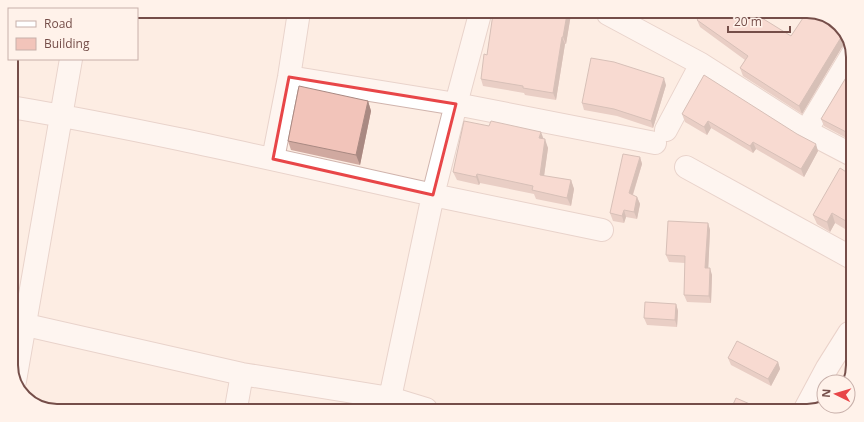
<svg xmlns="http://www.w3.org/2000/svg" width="864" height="422" font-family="'Open Sans',sans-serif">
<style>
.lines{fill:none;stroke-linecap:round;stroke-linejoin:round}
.street-casing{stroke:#d0b4ad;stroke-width:24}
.secondary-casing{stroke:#d3b2aa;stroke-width:24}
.street{stroke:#fff;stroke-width:22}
.secondary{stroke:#fff;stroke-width:22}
.wall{fill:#d0a9a0}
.shaded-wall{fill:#a98982}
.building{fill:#f2c4ba;stroke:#a98982}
.marked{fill:none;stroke:#e84648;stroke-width:3;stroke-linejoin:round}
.rim{fill:none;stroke:#754e49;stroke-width:2}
</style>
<rect width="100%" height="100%" fill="#fdede3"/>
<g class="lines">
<!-- street casing -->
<g class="street-casing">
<path id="street" d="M608,14l93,50 105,67 46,24
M289,77l167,27 199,39
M11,107c142,24 281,57 422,88 56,12 113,23 169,35
M666,130l35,-66
M806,131l47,-78
M273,159l16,-82 10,-65
M686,167l164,90
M11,324l24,3 207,47 148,24 36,11
M15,381l56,-322
M390,398l43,-203 23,-91 24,-90
M236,408l6,-34"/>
</g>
<!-- secondary casing -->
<g class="secondary-casing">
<path id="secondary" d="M804,411l23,-43 22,-35"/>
</g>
<!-- street -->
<use href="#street" class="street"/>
<!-- secondary -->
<use href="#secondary" class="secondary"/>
</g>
<!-- wall -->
<path class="wall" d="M388,13h21l-1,6 -19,-3z
M493,14h78l-5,30h-1l-9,56 -31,-5 -1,-2 -41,-7 -2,-7 6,-24z
M697,20l94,16 54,-5 4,11h-2l-5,5 -40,67 -59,-38 -3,-8 5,-8 -45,-33z
M853,66l-1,75 -28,-15 -3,-7z
M704,75l114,76 -14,26 -48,-28 -3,4 -42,-25 -4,7 -22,-13 -3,-8z
M666,85l-13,43 -36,-12 -33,-6 -2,-7z
M368,101l3,10 -11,54 -69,-15 -3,-9z
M543,139l5,9 -4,28 27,4 3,9 -3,17 -35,-7 -2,-5 -54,-11 -1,2 -22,-5 -4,-8z
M640,157l2,7 -9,31 4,2 3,7 -3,15 -11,-2 -2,6 -11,-2 -3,-8z
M851,175l-1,57 -15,-9 -5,9 -13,-8 -4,-9z
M708,223l2,7 -2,38 4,7 -1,28 -24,-1 -3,-7 1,-32 -16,-1 -3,-7z
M676,304l2,7 -1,16 -30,-2 -3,-7z
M728,358l50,4 2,7 -9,17 -40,-21z"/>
<!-- shaded-wall -->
<path class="shaded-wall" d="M406,13h3l-1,6z
M567,14h4l-5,30 -3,-7z
M845,34l2,8 -5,5 -40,67 -3,-8 41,-67z
M562,37l3,7 -9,56 -3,-7z
M664,78l2,7 -13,43 -2,-7z
M368,101l3,10 -11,54 -4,-10z
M708,121l3,7 -4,7 -3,-8z
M541,132l3,8 -5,-2z
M545,139l3,9 -5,35 -3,-8z
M753,142l3,7 -3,4 -3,-7z
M816,144l2,7 -14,26 -3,-8z
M640,157l2,7 -11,36 -2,-7z
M477,174l3,9 -1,2 -3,-8z
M571,180l3,9 -3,17 -4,-8z
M637,197l3,7 -3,15 -3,-7z
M624,210l2,7 -2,6 -2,-7z
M832,213l3,10 -5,9 -3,-10z
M708,223l2,7 -2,45 -3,-7z
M710,268l2,7 -1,28 -2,-7z
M676,304l2,7 -1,16 -2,-7z
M778,362l2,7 -9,17 -3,-7z"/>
<!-- building -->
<path class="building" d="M493,14h74l-4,23h-1l-9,56 -30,-5v-2l-42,-7 3,-25 3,1z
M701,15h56l34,21 14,-21 22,1 18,15 1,3h-1l-5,5 -41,67 -59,-38 8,-12 -51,-36z
M591,58l23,4 50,16 -13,43 -37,-12 -32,-6z
M853,66l-1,69 -31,-16z
M704,75l93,59 19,10 -15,25 -48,-27 -3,4 -42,-25 -4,6 -22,-13z
M299,86l69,15 -12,54 -68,-14z
M464,121l25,5 2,-5 50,11 -2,6 6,1 -5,36 31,5 -4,18 -35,-8 1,-4 -56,-12 -1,3 -23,-5z
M623,154l17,3 -11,36 8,4 -3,15 -10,-2 -2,6 -12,-3z
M840,168l11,7v49l-19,-11 -5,9 -14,-7z
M668,221l40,2 -3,45h5l-1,28 -25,-1 1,-39 -19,-1z
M645,302l31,2 -1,16 -31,-2z
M737,341l41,21 -10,17 -40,-21z
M736,398l23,10 -1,3h-28z"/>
<!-- marked area -->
<path d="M0 0H864V422H0ZM289,77l167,27 -23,91 -160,-36z" fill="#fdede3" fill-opacity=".55" fill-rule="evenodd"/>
<path class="marked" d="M289,77l167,27 -23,91 -160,-36z"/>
<!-- crop -->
<path d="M0 0H864V422H0ZM57 18H807A39 39 0 0 1 846 57V365A39 39 0 0 1 807 404H57A39 39 0 0 1 18 365V57A39 39 0 0 1 57 18Z" fill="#fff2ea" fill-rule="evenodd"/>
<path class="rim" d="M57 18H807A39 39 0 0 1 846 57V365A39 39 0 0 1 807 404H57A39 39 0 0 1 18 365V57A39 39 0 0 1 57 18Z"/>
<!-- legend -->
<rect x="8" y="8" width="130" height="52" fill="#fff2ea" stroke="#c8b0aa"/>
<rect x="16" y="21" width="20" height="6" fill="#ffffff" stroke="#c8b0aa"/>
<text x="44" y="28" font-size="12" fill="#754e49">Road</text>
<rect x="16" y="38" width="20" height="12" fill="#f2c4ba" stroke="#c8b0aa"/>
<text x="44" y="48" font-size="12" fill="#754e49">Building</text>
<!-- north arrow -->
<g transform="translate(836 394) rotate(275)"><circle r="19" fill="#fff2ea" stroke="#c8b0aa"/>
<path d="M0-3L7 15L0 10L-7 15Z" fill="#e84648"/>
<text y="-6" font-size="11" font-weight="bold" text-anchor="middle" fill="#754e49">N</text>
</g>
<!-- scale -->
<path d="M728 26v6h62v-6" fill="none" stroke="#754e49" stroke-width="2"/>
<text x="734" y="26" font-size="12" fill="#754e49" stroke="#fff2ea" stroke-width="3" paint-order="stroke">20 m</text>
</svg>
